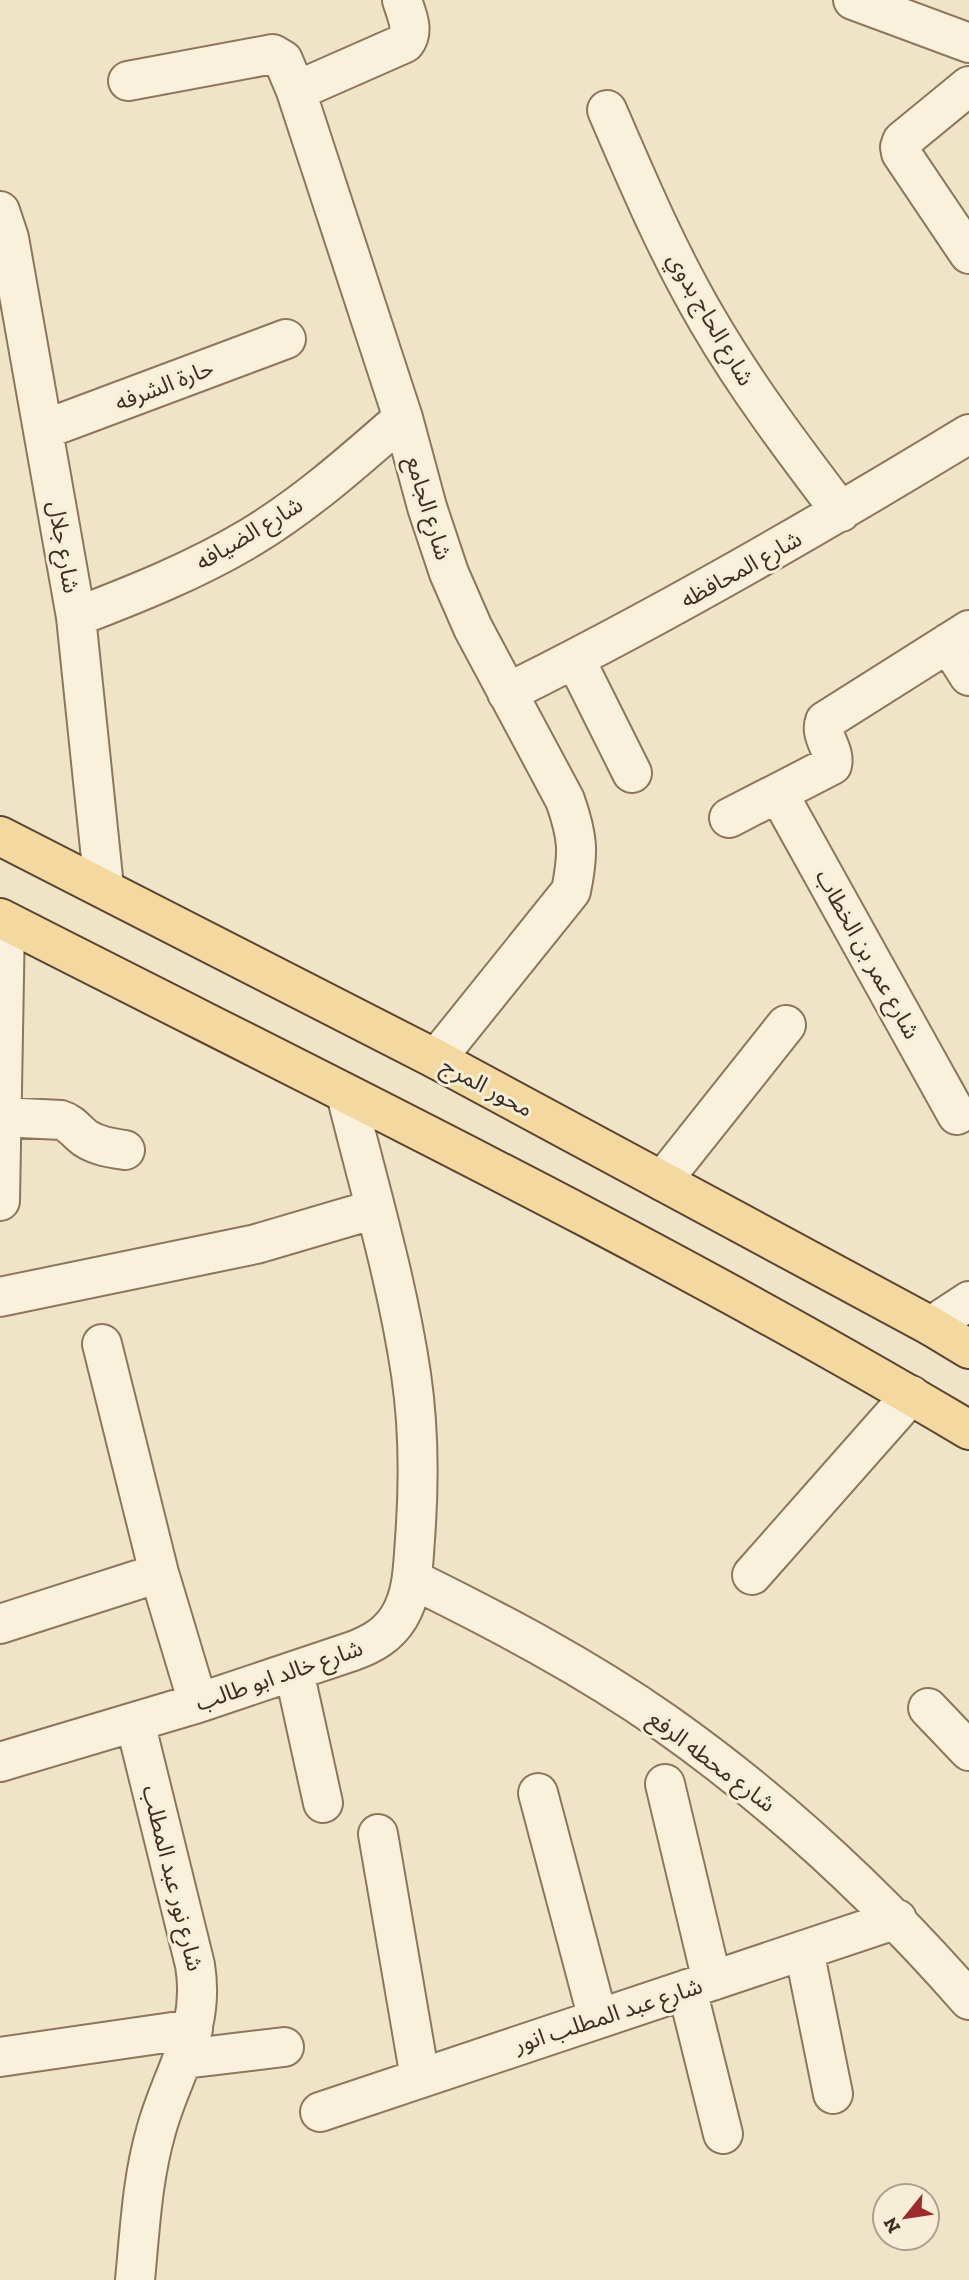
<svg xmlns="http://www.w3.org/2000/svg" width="969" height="2280" font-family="'Zilla Slab','Noto Sans Arabic',serif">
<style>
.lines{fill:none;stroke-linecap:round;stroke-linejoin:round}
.minor-casing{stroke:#8d765c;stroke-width:42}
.major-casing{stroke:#5b4430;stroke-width:42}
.minor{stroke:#faf1dc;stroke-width:38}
.major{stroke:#f3d9a0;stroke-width:38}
.labels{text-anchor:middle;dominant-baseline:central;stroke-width:6;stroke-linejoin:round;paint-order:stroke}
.street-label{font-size:23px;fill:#3d2e20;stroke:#f7eed8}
</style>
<rect width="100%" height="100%" fill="#f0e4c8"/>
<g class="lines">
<!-- minor casing -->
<g class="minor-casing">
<path id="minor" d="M853,0l116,43
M128,81l145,-27 10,6 13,31 107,327 24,89 22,66 24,55 92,172c13,37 14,52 6,91l-135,168
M969,86l-67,55 -2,6 1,6 68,101
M296,91l109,-48c10,-13 1,-29 -3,-43
M607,110c31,72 61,143 101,211 39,67 86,129 133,191
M0,211l9,27 67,379 28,270
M43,430l243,-91
M76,617c60,-23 120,-47 175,-80 56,-34 104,-77 152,-119
M948,643l21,33
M575,659l57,114
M507,693c159,-79 311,-167 462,-259
M778,793l179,322
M729,818l103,-53c4,-15 -13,-29 -7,-44l144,-91
M2,1117l59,3c10,3 16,12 24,18 12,8 26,10 40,12
M662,1181l124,-156
M0,1201l5,-280
M0,1297l256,-53 119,-35
M931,1326l38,-25
M102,1344l57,229 39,130
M752,1575l159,-180
M412,1579c87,43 173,88 253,144 112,79 213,173 304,277
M0,1624l159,-51
M294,1671l29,132
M928,1708l41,43
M135,1722l60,243c11,66 -23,106 -39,166 -14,49 -16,98 -21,149
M0,1762l198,-59 155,-52c19,-7 35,-16 46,-34 14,-23 14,-51 16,-78 4,-54 4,-111 -4,-165 -14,-94 -42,-187 -65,-280
M665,1784l47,197
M538,1793l60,226
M378,1834l42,244
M804,1950l29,144
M687,1989l36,145
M0,2057l193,-28
M184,2059l100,-12
M320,2112l577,-193"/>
</g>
<!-- major casing -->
<g class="major-casing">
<path id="major" d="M0,836l436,223 495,267 38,23
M0,918c325,166 655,325 969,512"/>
</g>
<!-- minor -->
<use href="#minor" class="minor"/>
<!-- major -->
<use href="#major" class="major"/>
</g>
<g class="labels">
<!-- street labels -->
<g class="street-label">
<text transform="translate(711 319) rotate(60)">شارع الحاج بدوي</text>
<text transform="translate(164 385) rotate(-21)">حارة الشرفه</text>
<text transform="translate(429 508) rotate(73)">شارع الجامع</text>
<text transform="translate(249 533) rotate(-31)">شارع الضيافه</text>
<text transform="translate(64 547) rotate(80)">شارع جلال</text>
<text transform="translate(741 569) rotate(-29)">شارع المحافظه</text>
<text transform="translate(868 954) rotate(61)">شارع عمر بن الخطاب</text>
<text transform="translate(487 1087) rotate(28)">محور المرج</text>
<text transform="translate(279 1675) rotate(-19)">شارع خالد ابو طالب</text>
<text transform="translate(712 1761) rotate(37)">شارع محطه الرفع</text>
<text transform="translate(173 1878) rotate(76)">شارع نور عبد المطلب</text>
<text transform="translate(608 2015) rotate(-18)">شارع عبد المطلب انور</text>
</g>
</g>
<!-- north arrow -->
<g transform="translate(906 2217) rotate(240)"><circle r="33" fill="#f7eed8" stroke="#ada18e" stroke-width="2"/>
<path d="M0-5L12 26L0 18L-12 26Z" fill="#9e2a2b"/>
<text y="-10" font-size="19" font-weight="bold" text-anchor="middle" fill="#3d2e20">N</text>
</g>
</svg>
